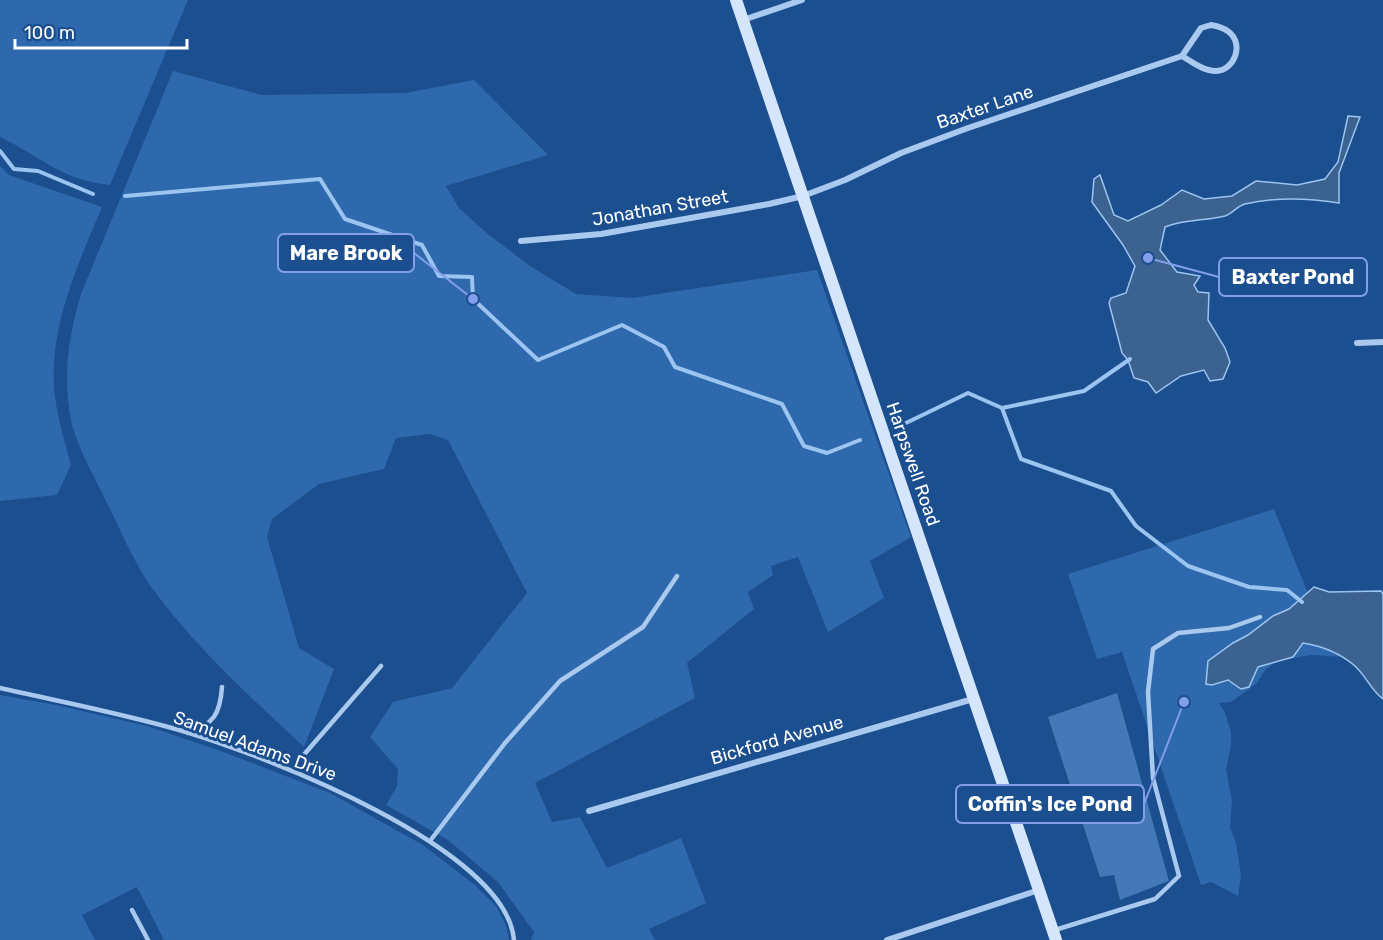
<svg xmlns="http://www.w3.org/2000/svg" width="1383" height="940" font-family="Rubik,sans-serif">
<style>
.green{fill:#2e69ad}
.water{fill:#3c6290;stroke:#9cc4f0;stroke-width:1.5}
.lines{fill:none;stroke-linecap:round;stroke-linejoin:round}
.stream{stroke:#9cc4f0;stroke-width:4}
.building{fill:#4478b7}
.lane{stroke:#a9c9ee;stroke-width:4.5}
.street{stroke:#a9c9ee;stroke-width:6}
.secondary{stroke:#d6e6fa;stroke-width:12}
.labels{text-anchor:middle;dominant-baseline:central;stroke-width:6;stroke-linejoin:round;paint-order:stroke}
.street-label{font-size:18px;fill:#fff;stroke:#1b4f8f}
.leader{fill:none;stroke:#839eea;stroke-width:2}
.callout-dot{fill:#839eea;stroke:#1b4f8f;stroke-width:2}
.callout{fill:#1b4f8f;stroke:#839eea;stroke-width:2}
.callout-label{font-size:20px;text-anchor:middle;font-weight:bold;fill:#fff}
</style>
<rect width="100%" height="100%" fill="#1b4f8f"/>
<!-- green -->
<path class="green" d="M0,0h188l-78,185c-47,-4 -70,-29 -110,-48z
M173,71l89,24 143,-2 69,-13 74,75 -102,31 13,22 29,26 42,32 46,28 56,4 185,-28 94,267 -41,24 14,37 -56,34 -30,-75 -27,9 2,9 -25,17 6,17 -67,54 8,35 -160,85 17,39 28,-5 27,51 74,-30 25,65 -57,26 6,11h-124l3,-8 -36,-50 -50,-42 -62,-35 11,-19 1,-17 -28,-32 23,-35 59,-14 75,-95 -79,-153 -18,-6 -34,4 -12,31 -65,15 -47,35 -5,18 32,111 35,21 -30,78c-53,-49 -109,-100 -152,-159 -20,-28 -33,-62 -49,-93 -12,-26 -28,-51 -33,-80 -7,-42 -1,-81 11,-121z
M0,166l9,9 93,32c-25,59 -55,125 -47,190 3,23 10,45 16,68l-14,30 -57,6z
M1274,509l33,82 76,2v95l-19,-12 -20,-19 -33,-2 -32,5 -13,9 -10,15 -25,18 -12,1 6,10 6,19v13l-5,25 6,30 -2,27 6,16 5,32 -3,21 -27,-14 -10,3 -79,-233 -25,7 -29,-85z
M0,695l56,10 91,21 74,25 109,42 93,52 53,41 20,20 10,19 3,15h-345l-27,-53 -55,28 13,25h-95z"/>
<!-- water -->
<path class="water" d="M1348,116l12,1 -21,56v30c-31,-5 -64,-6 -94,1 -8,2 -13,10 -20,12 -20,5 -41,3 -60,11l-5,23 17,22 23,4 -6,9 4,7 11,1 -1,27 17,28 5,14 -7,17 -13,2 -6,-11 -23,6 -25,17 -8,-11 -14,-4 -6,-18 -6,-7 -13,-50 2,-5 15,-5 9,-27 -12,-21 -31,-43 2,-23 6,-4 14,40 14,6 33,-16 21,-15 22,9 28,-3 24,-15 41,4 28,-6 13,-17z
M1314,587l15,5 52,-1 2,3v105c-12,-9 -17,-23 -28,-33 -14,-12 -33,-20 -52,-23l-10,14 -35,10 -9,20 -8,2 -13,-9 -16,5 -6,-1 2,-23 25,-18 15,-8 25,-19 16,-7z"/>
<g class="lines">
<!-- stream -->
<path class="stream" d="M0,151l14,18 24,2 55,23
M125,196l195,-17 25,40 77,26 17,31 33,1 1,22 65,61 84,-35 42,22 11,20 107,37 22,42 23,7 33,-13
M1002,408l82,-17 46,-32
M906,423l62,-30 34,15 19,51 90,32 25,35 52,40 61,21 38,3 15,12"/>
</g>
<!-- building -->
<path class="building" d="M1117,693l52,188 -49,19 -6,-25 -14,2 -52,-160z"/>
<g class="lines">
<!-- lane -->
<path class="lane" d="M0,688c62,14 125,26 186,44 79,24 320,116 328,208
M188,733c26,-9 32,-19 34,-46
M301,758l80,-92
M430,841l75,-98 55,-62 83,-54 34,-51
M132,910l16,30
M1055,930l100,-31 24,-23 -26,-98 -5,-86 5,-43 25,-16 51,-5 31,-11"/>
<!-- street -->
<path class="street" d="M743,20l59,-20
M1211,25c6,1 13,3 18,7 15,12 6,38 -13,39 -13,0 -24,-9 -34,-15l19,-28z
M521,241l80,-7 168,-30 34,-8 42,-16 56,-27 67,-25 214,-72
M1357,343l26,-1
M589,811l384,-112
M887,940l152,-50"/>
<!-- secondary -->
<path class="secondary" d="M736,0l320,940"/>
</g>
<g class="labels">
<!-- street labels -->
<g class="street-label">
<text transform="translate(985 107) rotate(-19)">Baxter Lane</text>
<text transform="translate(660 208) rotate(-10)">Jonathan Street</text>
<text transform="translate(913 464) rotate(71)">Harpswell Road</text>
<text transform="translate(777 740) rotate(-16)">Bickford Avenue</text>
<text transform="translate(255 746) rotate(20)">Samuel Adams Drive</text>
</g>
</g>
<!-- callouts -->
<path class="leader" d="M473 299L414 253M1148 258L1219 277M1184 702L1144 804"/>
<g class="callout-dot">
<circle cx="473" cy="299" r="6"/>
<circle cx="1148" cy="258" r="6"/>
<circle cx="1184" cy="702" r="6"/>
</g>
<g class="callout">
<rect x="278" y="234" width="136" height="38" rx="6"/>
<rect x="1219" y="258" width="148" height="38" rx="6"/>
<rect x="956" y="785" width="188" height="38" rx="6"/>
</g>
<g class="callout-label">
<text x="346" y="260">Mare Brook</text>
<text x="1293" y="284">Baxter Pond</text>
<text x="1050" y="811">Coffin's Ice Pond</text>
</g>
<!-- scale -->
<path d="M15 39v9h172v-9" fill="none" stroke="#ffffff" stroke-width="3"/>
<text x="24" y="39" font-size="18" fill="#ffffff" stroke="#1b4f8f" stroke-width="4.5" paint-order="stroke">100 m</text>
</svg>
